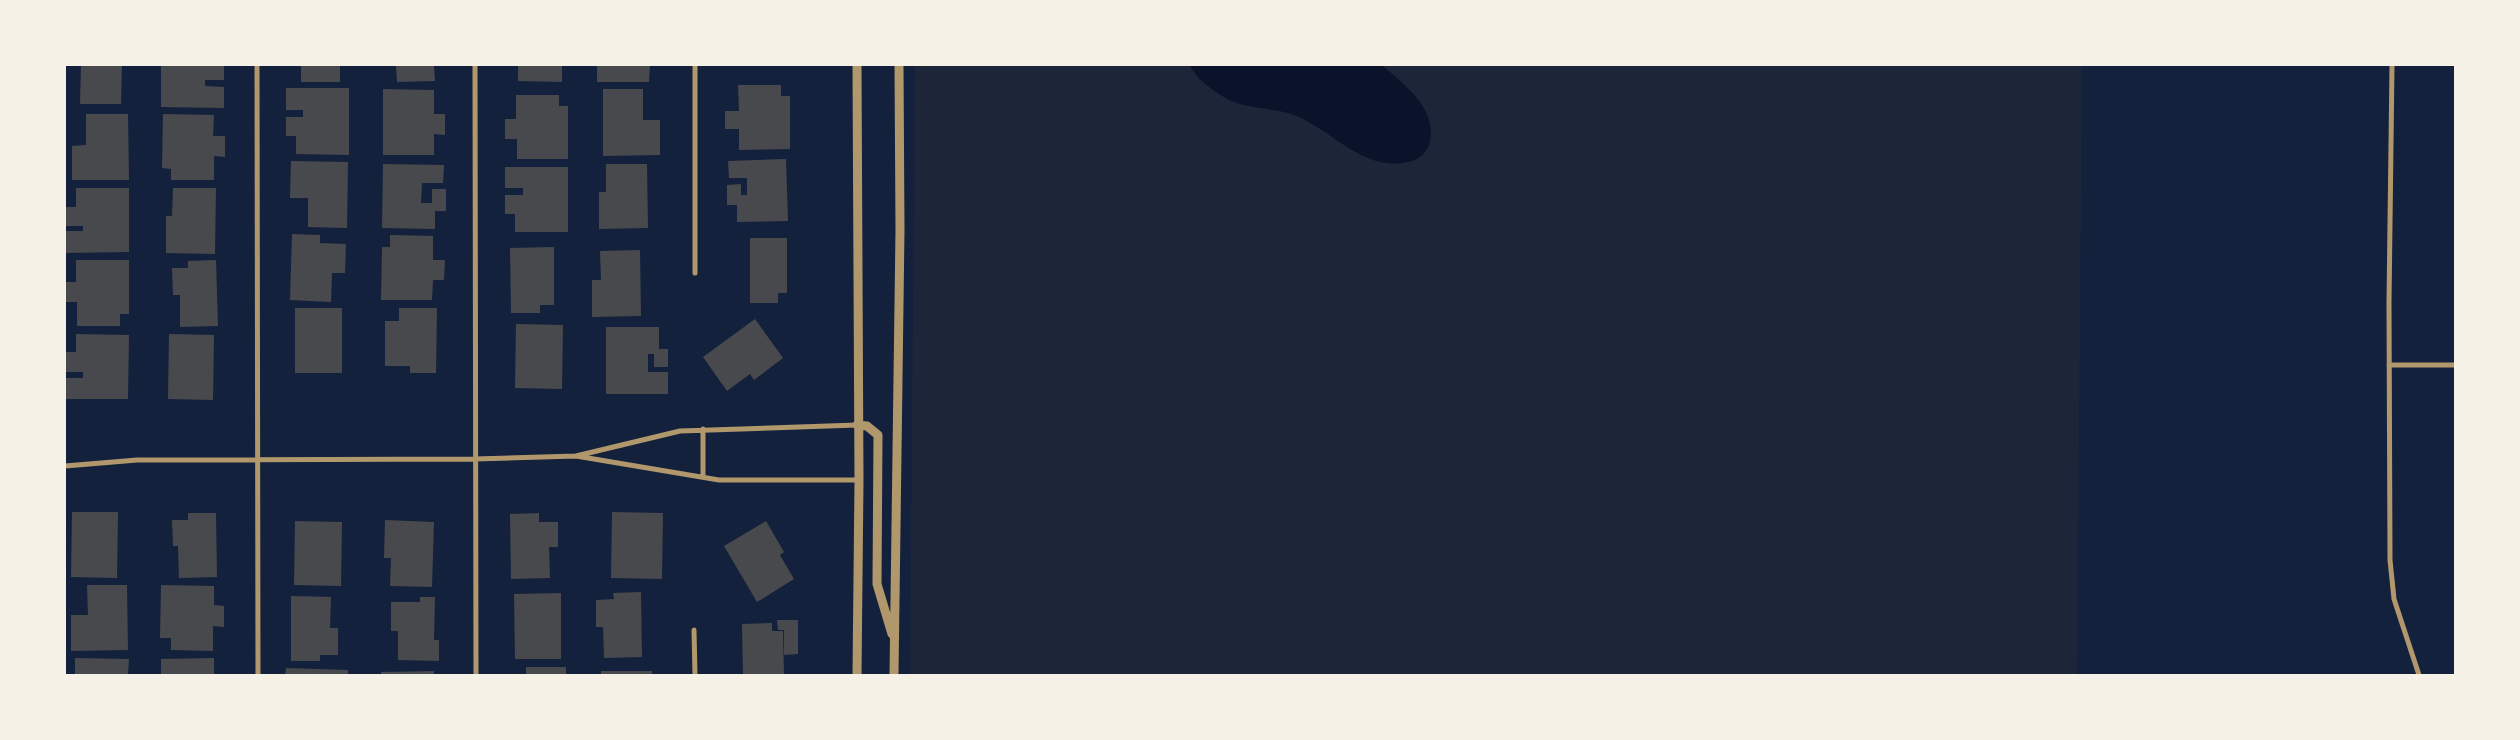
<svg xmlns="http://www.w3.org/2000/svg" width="2520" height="740" font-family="'Golos Text',sans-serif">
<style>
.green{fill:#1d2539}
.water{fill:#0b132b}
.building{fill:#48494c}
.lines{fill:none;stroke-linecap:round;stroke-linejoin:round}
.minor{stroke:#b1986c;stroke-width:5}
.tertiary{stroke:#b1986c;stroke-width:9}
</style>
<rect width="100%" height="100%" fill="#14213d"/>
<!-- green -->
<path class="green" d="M915,65h1167l-5,610h-1167z"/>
<!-- water -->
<path class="water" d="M1190,65h192c21,19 49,38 49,68 0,9 -3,17 -10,23 -10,8 -27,9 -40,6 -34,-7 -59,-39 -93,-49 -22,-6 -46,-4 -66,-17 -11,-7 -27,-18 -32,-31z"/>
<!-- building -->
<path class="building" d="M81,65h41l-1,39h-41z
M161,65h63v15h-19v6l19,1v21l-63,-1z
M301,65h39v17h-39z
M396,65h38l1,16 -38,1z
M518,65h44v17l-44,-1z
M597,65h53l-1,17h-52z
M738,85h43v11h9v53l-51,1v-21h-14v-18h14z
M286,88h63v67l-53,-1v-18h-10v-19h17v-7h-17z
M383,89l51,1v24h11v21l-11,-1v21h-51z
M603,89h40v31h17v35l-57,1z
M516,95h43v11h9v53h-51v-20h-12v-20h11z
M86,114h42l1,66h-57v-34l14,-1z
M163,114l51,1 -1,21h12v21l-11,-1v24h-43v-11l-9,-1z
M786,159l2,62 -51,1v-17h-10v-20l14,-1v11h6v-17h-18l-1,-17z
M291,161l57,1 -1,66 -39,-1v-29h-18z
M383,164l61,1 -1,18h-21l-1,20h11v-14h14v22h-11v18l-53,-1z
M606,164h41l1,64 -49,1v-37h7z
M505,167h63v65h-53v-18h-10v-19h18v-7h-18z
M76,188h53v64l-63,1v-22h17v-5h-17v-19h10z
M173,188h43l-1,66 -49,-1v-37h6z
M292,234l28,1v8l26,1 -1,29h-13l-1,29 -41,-2z
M390,235l43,1v24h12l-1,20h-11l-1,20h-51l1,-53h8z
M750,238h37v55h-9v10h-28z
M554,247v58h-14v8h-29l-1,-65z
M640,250l1,66 -49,1v-37h9l-1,-29z
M76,260h53v54h-9v12h-43v-24h-12v-20h11z
M216,260l2,66 -38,1v-32h-7l-1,-27h16v-7z
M295,308h47v65h-47z
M399,308h38l-1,65h-26v-7h-25v-45h14z
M755,319l28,39 -29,22 -4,-6 -23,17 -24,-34z
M516,324l47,1 -1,64 -47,-1z
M606,327h53v22h9v18h-14v-13h-6v18h20v22h-62z
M76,334l53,1 -1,64h-63l1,-21h17v-6h-18l1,-20h10z
M169,334l45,1 -1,65 -45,-1z
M72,512h46l-1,66 -46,-1z
M612,512l51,1 -1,66 -51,-1z
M188,513h28l1,64 -38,1 -1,-32h-5l-1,-26h16z
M539,513v9h19v25h-9l1,31 -39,1 -1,-65z
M385,520l49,2 -2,65 -42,-1 1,-28h-7z
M295,521l47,1 -1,64 -47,-1z
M766,521l18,31 -4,3 14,24 -37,23 -33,-56z
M87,585h40l1,65 -57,1v-36h17z
M161,585l53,1v19l10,1v21l-11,-1v25l-42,-1v-12h-11z
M641,592l1,65 -38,1 -1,-31h-7v-27l18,-1 -1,-6z
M561,593v66h-46l-1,-65z
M291,596l40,1 -1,31h8v27h-18v6h-29z
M420,597h15l-1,43h5v21l-41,-1v-29h-7v-29h29z
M777,620h21v34l-14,1v-25h-6z
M772,623v8h11l1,44h-41l-1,-51z
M75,658l54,1 -1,16h-53z
M214,658v17h-53v-16z
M526,667h40v8h-40z
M286,668l62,2v5h-63z
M434,671v4h-53v-3z
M601,671h51v4h-51z"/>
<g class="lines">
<!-- minor -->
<path class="minor" d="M257,65l1,610
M475,65l1,610
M695,65v208
M2392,65l-3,238 1,257 4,39 25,76
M2389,365h66
M857,425l-177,6 -104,25 143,24h140
M703,429v48
M65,466l72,-6 338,-1 101,-3
M694,630l1,45"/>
<!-- tertiary -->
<path class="tertiary" d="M857,425l10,1 11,9 -1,149 15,50
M857,675l2,-195 -2,-415
M894,675l6,-445 -1,-165"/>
</g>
<!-- border -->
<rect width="2520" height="740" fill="none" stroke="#f6f1e7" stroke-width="132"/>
</svg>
